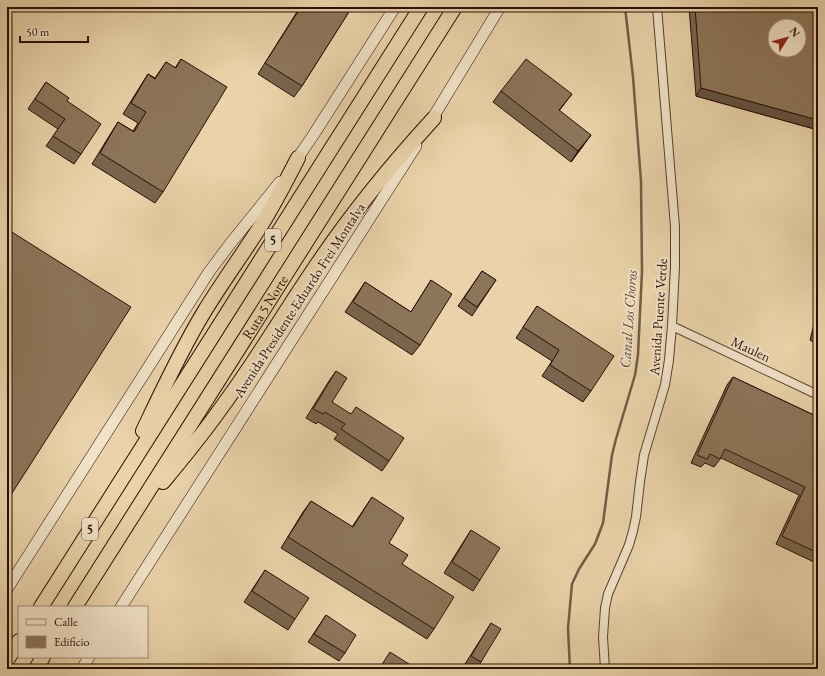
<svg xmlns="http://www.w3.org/2000/svg" width="825" height="676" font-family="'EB Garamond',serif">
<style>
.lines{fill:none;stroke-linecap:round;stroke-linejoin:round}
.stream{stroke:#755c46;stroke-width:2.5}
.street-casing{stroke:#59402e;stroke-width:10}
.secondary-casing{stroke:#290f04;stroke-width:12}
.highway-casing{stroke:#290f04;stroke-width:16}
.street{stroke:#f1e2c8;stroke-width:8}
.secondary{stroke:#f1e2c8;stroke-width:11}
.highway{stroke:#ead3aa;stroke-width:14}
.wall{fill:#79654d;stroke:#290f04}
.shaded-wall{fill:#63523f;stroke:#290f04}
.building{fill:#8d755a;stroke:#290f04;fill-rule:evenodd}
.labels{text-anchor:middle;dominant-baseline:central;stroke-width:4;stroke-linejoin:round;paint-order:stroke}
.shield{fill:#f1e2c8;stroke:#654e3f;stroke-width:1}
.shield-label{font-size:13px;font-weight:bold;fill:#290f04}
.street-label{font-size:14px;fill:#290f04;stroke:#f1e2c8}
.water-label{font-size:15px;font-style:italic;fill:#624935;stroke:#f1e2c8}
</style>
<rect width="100%" height="100%" fill="#ead3aa"/>
<filter id="stains"><feTurbulence type="fractalNoise" baseFrequency=".005" numOctaves="4"/><feColorMatrix values="0 0 0 0 .2 0 0 0 0 .09 0 0 0 0 .02 0 0 0 .5 -.17"/></filter>
<radialGradient id="worn" r=".72"><stop offset=".6" stop-color="#630" stop-opacity="0"/><stop offset="1" stop-color="#630" stop-opacity=".3"/></radialGradient>
<g class="lines">
<!-- stream -->
<path class="stream" d="M570,669l-2,-41 4,-44 7,-15 16,-25 8,-21 9,-68 4,-16 19,-64 3,-20 4,-84 -1,-90 -8,-104 -8,-70"/>
<!-- street casing -->
<g class="street-casing">
<path id="street" d="M672,326l146,69
M605,669l-2,-32 2,-29 3,-14 21,-49 4,-14 3,-14 4,-35 4,-27 21,-70 4,-25 3,-34 3,-59v-40l-18,-220"/>
</g>
<!-- secondary casing -->
<g class="secondary-casing">
<path id="secondary" d="M429,124l71,-117
M293,165l21,-31 81,-127
M7,589l202,-317 21,-28 50,-62
M121,607l295,-461
M82,669l7,-12"/>
</g>
<!-- highway casing -->
<g class="highway-casing">
<g id="highway">
<path d="M143,431c19,-40 38,-81 61,-119 17,-28 36,-54 54,-82 15,-23 27,-47 40,-72"/>
<path d="M163,482c21,-25 42,-51 61,-78 31,-42 57,-86 86,-129 37,-56 79,-108 124,-157"/>
<path d="M41,607l380,-600"/>
<path id="s1" d="M75,607l380,-600"/>
<path d="M7,660l12,-19"/>
<path d="M36,669l7,-12"/>
</g>
</g>
<!-- street -->
<use href="#street" class="street"/>
<!-- secondary -->
<use href="#secondary" class="secondary"/>
<!-- highway -->
<use href="#highway" class="highway"/>
</g>
<!-- wall -->
<path class="wall" d="M300,7h52l-50,79 -8,11 -36,-23z
M689,7h129v123l-122,-34z
M181,59l-18,133 -8,11 -63,-39 19,-31 7,-11 15,9 5,-8 -15,-9 18,-29 7,-11 7,4 11,-16 9,6z
M46,82l21,19 14,53 -7,10 -28,-18 12,-17 -30,-20z
M501,91l71,3 -13,17 24,35 -12,16 -78,-60z
M482,271l14,9 -24,36 -14,-10z
M431,280l-11,65 -8,10 -67,-43 20,-30 46,30z
M537,306l54,85 -8,11 -41,-26 10,-15 -36,-23z
M818,308v37l-8,-5z
M336,371l-4,31 57,59 -7,10 -48,-32 4,-5 -20,-12 -2,2 -10,-6 23,-37z
M733,377l85,40v147l-42,-20 23,-49 -78,-37 -7,9 -9,-4 -4,4 -10,-4 36,-78z
M372,497l17,46 13,21 32,65 -7,10 -146,-91 22,-36 8,-11 41,26z
M471,530l9,50 -7,11 -29,-18 20,-32z
M265,570l30,49 -7,11 -44,-28z
M326,615l19,38 -6,8 -31,-19z
M491,623l-10,39 -5,7h-3l-8,-5z"/>
<!-- shaded-wall -->
<path class="shaded-wall" d="M701,88l117,32v10l-122,-34z
M591,135l-8,11 -12,16 7,-11z"/>
<!-- building -->
<path class="building" d="M301,7h51l-50,79 -37,-23z
M695,7h123v113l-117,-32zM775,26h24v24h-24z
M181,59l46,28 -64,105 -63,-39 18,-31 16,10 12,-20 -15,-9 17,-29 7,5 11,-17 10,6z
M526,59l46,35 -13,16 32,25 -13,16 -77,-60z
M46,82l23,16 -2,3 34,23 -20,30 -28,-18 12,-17 -30,-20z
M7,229l124,78 -124,194z
M482,271l14,9 -19,27 -13,-9z
M431,280l21,14 -32,51 -67,-43 12,-20 46,30z
M537,306l77,50 -23,35 -41,-26 9,-15 -36,-23z
M336,371l11,7 -15,24 19,12 5,-7 48,31 -15,23 -48,-32 4,-5 -20,-12 -2,2 -10,-5z
M733,377l85,40v136l-36,-17 23,-49 -80,-38 -5,10 -10,-5 -3,5 -10,-4z
M372,497l32,21 -15,25 19,12 -6,9 52,33 -20,32 -146,-92 23,-36 42,26z
M471,530l29,18 -20,32 -28,-18z
M265,570l44,28 -14,21 -43,-28z
M326,615l30,20 -11,18 -31,-19z
M491,623l10,6 -20,33 -10,-6z
M390,652l22,14 -2,3h-31z"/>
<g class="labels">
<!-- shield labels -->
<g class="shield">
<rect x="265" y="229" width="16" height="22" rx="3"/>
<rect x="82" y="518" width="16" height="22" rx="3"/>
</g>
<g class="shield-label">
<text x="273" y="240">5</text>
<text x="90" y="529">5</text>
</g>
<!-- street labels -->
<g class="street-label">
<text transform="translate(299 300) rotate(-57)">Avenida Presidente Eduardo Frei Montalva</text>
<text stroke="none"><textPath href="#s1" startOffset="355">Ruta 5 Norte</textPath></text>
<text transform="translate(658 317) rotate(-86)">Avenida Puente Verde</text>
<text transform="translate(751 349) rotate(25)">Maulen</text>
</g>
<!-- water labels -->
<g class="water-label">
<text transform="translate(628 319) rotate(-86)">Canal Los Choros</text>
</g>
</g>
<!-- margin -->
<rect width="825" height="676" fill="none" stroke="#ead3aa" stroke-width="24"/>
<rect x="8" y="8" width="809" height="660" fill="none" stroke="#290f04" stroke-width="2"/>
<rect x="12" y="12" width="801" height="652" fill="none" stroke="#290f04"/>
<!-- legend -->
<rect x="18" y="606" width="130" height="52" fill="#f1e2c8" stroke="#a18e7a"/>
<rect x="26" y="619" width="20" height="6" fill="#f1e2c8" stroke="#a18e7a"/>
<text x="54" y="626" font-size="12" fill="#290f04">Calle</text>
<rect x="26" y="636" width="20" height="12" fill="#8d755a" stroke="#a18e7a"/>
<text x="54" y="646" font-size="12" fill="#290f04">Edificio</text>
<!-- north arrow -->
<g transform="translate(787 38) rotate(53)"><circle r="19" fill="#f1e2c8" stroke="#a18e7a"/>
<path d="M0-3L7 15L0 10L-7 15Z" fill="#8f2418"/>
<text y="-6" font-size="11" font-weight="bold" text-anchor="middle" fill="#290f04">N</text>
</g>
<!-- scale -->
<path d="M20 36v6h68v-6" fill="none" stroke="#290f04" stroke-width="2"/>
<text x="26" y="36" font-size="12" fill="#290f04" stroke="#f1e2c8" stroke-width="3" paint-order="stroke">50 m</text>
<rect width="100%" height="100%" filter="url(#stains)"/>
<rect width="100%" height="100%" fill="url(#worn)"/>
</svg>
